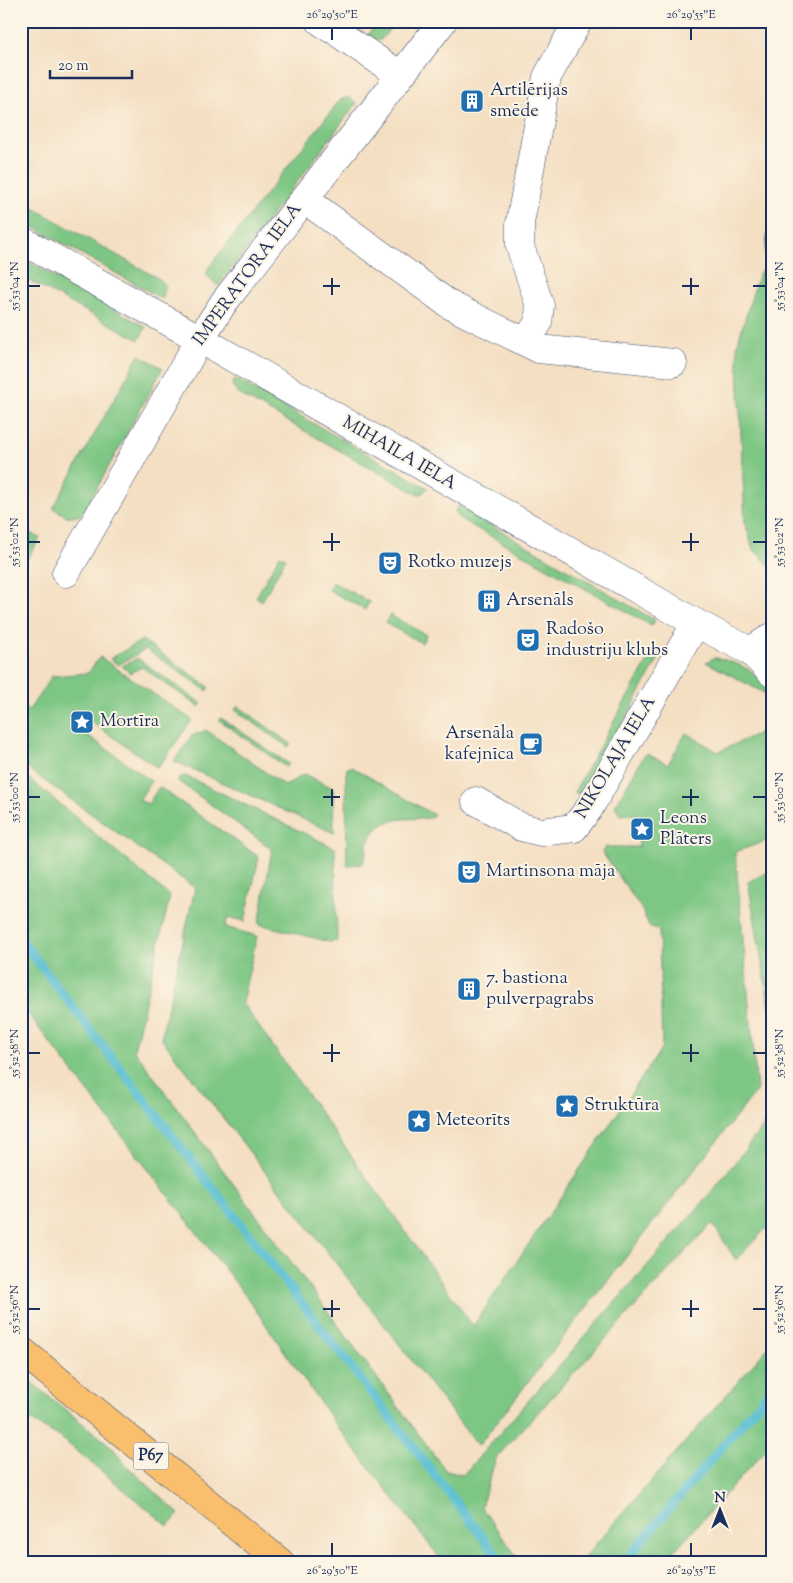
<svg xmlns="http://www.w3.org/2000/svg" width="793" height="1583" font-family="'Sorts Mill Goudy',serif">
<style>
.green{fill:#7dc683;stroke:#4c7a70}
.lines{fill:none;stroke-linecap:round;stroke-linejoin:round}
.stream{stroke:#55bdd2;stroke-width:9}
.minor-casing{stroke:#3c496d;stroke-width:29}
.major-casing{stroke:#3c496d;stroke-width:29}
.minor{stroke:#fff;stroke-width:28}
.major{stroke:#f9bf6d;stroke-width:28}
.ticks{fill:none;stroke:#1b2f5e;stroke-width:2}
.labels{text-anchor:middle;dominant-baseline:central;stroke-width:4;stroke-linejoin:round;paint-order:stroke}
.shield{fill:#fcf5e5;stroke:#5e6a86;stroke-width:1}
.shield-label{font-size:16px;font-weight:bold;fill:#1b2f5e}
.poi-label{font-size:18px;fill:#1b2f5e;stroke:#fcf5e5;text-anchor:start}
.street-label{font-size:18px;fill:#1b2f5e;stroke:#fcf5e5}
.neatline{fill:none;stroke:#1b2f5e;stroke-width:2}
.ticks-label{font-size:12px;text-anchor:middle;fill:#1b2f5e}
</style>
<rect width="100%" height="100%" fill="#fcf5e5"/>
<filter id="ink" filterUnits="userSpaceOnUse"><feTurbulence type="fractalNoise" baseFrequency=".02" numOctaves="2"/><feDisplacementMap in="SourceGraphic" scale="10" xChannelSelector="R" yChannelSelector="G"/><feConvolveMatrix kernelMatrix="1 2 1 2 8 2 1 2 1" color-interpolation-filters="sRGB"/></filter>
<filter id="wash" filterUnits="userSpaceOnUse"><feTurbulence type="fractalNoise" baseFrequency=".0096" numOctaves="4" result="noise"/><feDisplacementMap in="SourceGraphic" scale="20" xChannelSelector="R" yChannelSelector="G"/><feGaussianBlur stdDeviation="1.12" result="paint"/><feColorMatrix in="noise" values="0 0 0 0 0 0 0 0 0 0 0 0 0 0 0 0 0 1.4 0 .05"/><feComposite in="paint" operator="in"/></filter>
<g filter="url(#wash)">
<rect width="100%" height="100%" fill="#f4dfc2"/>
<!-- green -->
<path class="green" d="M376,21h20l-15,19h-11l-1,-6z
M348,97l9,6 -139,183 -12,-11 3,-8 131,-167z
M772,195v52l-7,6z
M21,201l140,79 5,6 -4,13 -141,-79z
M21,258l125,69 -7,13 -118,-64z
M772,259v309l-19,-19 -8,-26 -8,-178 22,-72z
M139,355l24,13 -76,138 -7,10h-14l-13,-8z
M235,379l193,109 -6,6h-5l-180,-101 -5,-8z
M458,506l197,114 -3,6 -192,-107 -5,-8z
M21,528l19,10 -15,25 -4,-2z
M280,555l6,3 -24,43 -6,-4z
M333,582l36,20 -4,8 -36,-20z
M390,615l36,20 -4,8 -37,-20z
M142,640l67,47 -2,4 -61,-42 -28,16 -8,-6z
M653,652l7,4 -77,140 -9,-4z
M100,657l92,63 -34,48 -64,-44 -6,-9c-14,-3 -19,11 -7,19h5l65,47 -12,19 9,4 11,-17 100,70 -14,64 -17,-4 -3,10 32,9 -15,67 231,323 189,-278 -3,-118 -10,-4 -8,-18 -39,-56 4,-5h33l-1,-33 -18,1 -5,-9 28,-49 4,-3 21,10 18,-31 32,19 50,-23 4,5v105l-37,13 22,238 -279,356 -317,-408 34,-150 -174,-124v-59l8,5 23,-34 36,-3z
M137,658l65,46 -3,3 -57,-40 -12,6 -8,-7z
M714,658c15,0 54,18 58,34l-6,2 -60,-32z
M238,706l53,38 -3,3 -53,-37z
M221,718l68,46 -3,3 -67,-47z
M206,730l79,56 19,-12 29,14 1,45 -160,-72 18,-25z
M352,767l82,48 -4,3c-25,2 -49,-4 -62,24 -3,7 -1,15 -6,22l-15,1 -1,-90 1,-7z
M21,772l149,124 -36,154 312,421 17,4 249,-283 60,-77v107l-36,38 -24,-37 -216,235 -15,49 40,55h-78l-110,-141 -85,-122 -227,-294z
M186,776l149,72 2,93 -7,1 -71,-18 13,-75 -94,-68 1,-3z
M766,873l6,3v143l-24,-137z
M772,1343v100l-108,119h-84z
M21,1374l91,73 12,16 55,51 -11,12 -108,-89 -39,-22z"/>
<g class="lines">
<!-- stream -->
<path class="stream" d="M21,940l481,622
M624,1562l148,-174"/>
</g>
</g>
<g filter="url(#ink)">
<g class="lines">
<!-- minor casing -->
<g class="minor-casing">
<path id="minor" d="M320,21l11,8
M341,35l59,40
M304,199l146,106 89,44 134,14
M21,240l179,99 496,284 54,28 22,22
M526,342l12,-19 2,-17 -20,-60v-23l27,-146 31,-56
M66,573l134,-234 24,-37 219,-281
M750,651l22,-14
M476,801l45,26 20,5 33,-4 14,-18 108,-187"/>
</g>
<!-- major casing -->
<g class="major-casing">
<path id="major" d="M21,1350l259,212"/>
</g>
<!-- minor -->
<use href="#minor" class="minor"/>
<!-- major -->
<use href="#major" class="major"/>
</g>
</g>
<!-- ticks -->
<path class="ticks" d="M332,28v12M691,28v12M332,278v17M691,278v17M28,286h12M323,286h17M682,286h17M753,286h13M332,533v18M691,533v18M28,542h12M323,542h17M682,542h17M753,542h13M332,789v17M691,789v17M28,797h12M323,797h17M682,797h17M753,797h13M332,1044v18M691,1044v18M28,1053h12M323,1053h17M682,1053h17M753,1053h13M332,1300v17M691,1300v17M28,1309h12M323,1309h17M682,1309h17M753,1309h13M332,1543v13M691,1543v13"/>
<!-- icons -->
<defs>
<g id="building-square" transform="scale(1.25)"><rect x="-9" y="-9" width="18" height="18" rx="4" fill="#1f6fb2" stroke="#fcf5e5"/><path d="M-4-6H4V6H1V3H-1V6H-4ZM-2.5-4.3h1.7v1.8h-1.7ZM.8-4.3h1.7v1.8H.8ZM-2.5-1h1.7V.8h-1.7ZM.8-1h1.7V.8H.8Z" fill="#fff"/></g>
<g id="theatre-square" transform="scale(1.25)"><rect x="-9" y="-9" width="18" height="18" rx="4" fill="#1f6fb2" stroke="#fcf5e5"/><path d="M-5-5.5Q0-4 5-5.5V0Q5 5 0 6Q-5 5-5 0ZM-3.3-2.5H-1v1.5H-3.3ZM1-2.5H3.3v1.5H1ZM-2.8 1Q0 5.5 2.8 1Z" fill="#fff"/></g>
<g id="sight-square" transform="scale(1.25)"><rect x="-9" y="-9" width="18" height="18" rx="4" fill="#1f6fb2" stroke="#fcf5e5"/><path d="M0-6L1.8-2.2L6-1.7L2.9 1.2L3.7 5.4L0 3.3L-3.7 5.4L-2.9 1.2L-6-1.7L-1.8-2.2Z" fill="#fff"/></g>
<g id="cafe-square" transform="scale(1.25)"><rect x="-9" y="-9" width="18" height="18" rx="4" fill="#1f6fb2" stroke="#fcf5e5"/><path d="M-5.5-4.5H6V0H3Q3 3.5 0 3.5H-2.5Q-5.5 3.5-5.5 0ZM3-3.2v2h1.7v-2ZM-6 4.5H4V6H-6Z" fill="#fff"/></g>
</defs>
<g fill-rule="evenodd">
<use href="#building-square" x="472" y="101"/>
<use href="#theatre-square" x="390" y="563"/>
<use href="#building-square" x="489" y="601"/>
<use href="#theatre-square" x="528" y="640"/>
<use href="#sight-square" x="82" y="722"/>
<use href="#cafe-square" x="531" y="744"/>
<use href="#sight-square" x="642" y="829"/>
<use href="#theatre-square" x="469" y="872"/>
<use href="#building-square" x="469" y="989"/>
<use href="#sight-square" x="567" y="1106"/>
<use href="#sight-square" x="419" y="1121"/>
</g>
<g class="labels">
<!-- shield labels -->
<rect class="shield" x="133.5" y="1442.5" width="35" height="27" rx="4"/>
<g class="shield-label">
<text x="151" y="1456">P67</text>
</g>
<!-- poi labels -->
<g class="poi-label">
<text x="490" y="91">Artilērijas<tspan x="490" dy="21">smēde</tspan></text>
<text x="408" y="563">Rotko muzejs</text>
<text x="506" y="601">Arsenāls</text>
<text x="546" y="630">Radošo<tspan x="546" dy="21">industriju klubs</tspan></text>
<text x="100" y="722">Mortīra</text>
<text x="514" y="734" text-anchor="end">Arsenāla<tspan x="514" dy="21">kafejnīca</tspan></text>
<text x="660" y="819">Leons<tspan x="660" dy="21">Plāters</tspan></text>
<text x="486" y="872">Martinsona māja</text>
<text x="486" y="979">7. bastiona<tspan x="486" dy="21">pulverpagrabs</tspan></text>
<text x="584" y="1106">Struktūra</text>
<text x="436" y="1121">Meteorīts</text>
</g>
<!-- street labels -->
<g class="street-label">
<text transform="translate(248 275) rotate(-54)">IMPERATORA IELA</text>
<text transform="translate(399 454) rotate(30)">MIHAILA IELA</text>
<text transform="translate(616 758) rotate(-59)">NIKOLAJA IELA</text>
</g>
</g>
<!-- margin -->
<rect width="793" height="1583" fill="none" stroke="#fcf5e5" stroke-width="55"/>
<!-- north arrow -->
<g transform="translate(720 1510)" stroke="#fcf5e5" stroke-width="4" paint-order="stroke">
<path d="M0-4L9 19L0 12L-9 19Z" fill="#1b2f5e"/>
<text y="-8" font-size="14" font-weight="bold" text-anchor="middle" fill="#1b2f5e">N</text>
</g>
<!-- scale -->
<path d="M50 70v8h82v-8" fill="none" stroke="#1b2f5e" stroke-width="2.5"/>
<text x="58" y="70" font-size="15" fill="#1b2f5e" stroke="#fcf5e5" stroke-width="4" paint-order="stroke">20 m</text>
<rect x="28" y="28" width="738" height="1528" class="neatline"/>
<g class="ticks-label">
<text x="332" y="18">26°29'50"E</text>
<text x="691" y="18">26°29'55"E</text>
<text transform="translate(14 286) rotate(-90)" y="4">55°53'04"N</text>
<text transform="translate(779 286) rotate(-90)" y="4">55°53'04"N</text>
<text transform="translate(14 542) rotate(-90)" y="4">55°53'02"N</text>
<text transform="translate(779 542) rotate(-90)" y="4">55°53'02"N</text>
<text transform="translate(14 797) rotate(-90)" y="4">55°53'00"N</text>
<text transform="translate(779 797) rotate(-90)" y="4">55°53'00"N</text>
<text transform="translate(14 1053) rotate(-90)" y="4">55°52'58"N</text>
<text transform="translate(779 1053) rotate(-90)" y="4">55°52'58"N</text>
<text transform="translate(14 1309) rotate(-90)" y="4">55°52'56"N</text>
<text transform="translate(779 1309) rotate(-90)" y="4">55°52'56"N</text>
<text x="332" y="1574">26°29'50"E</text>
<text x="691" y="1574">26°29'55"E</text>
</g>
</svg>
